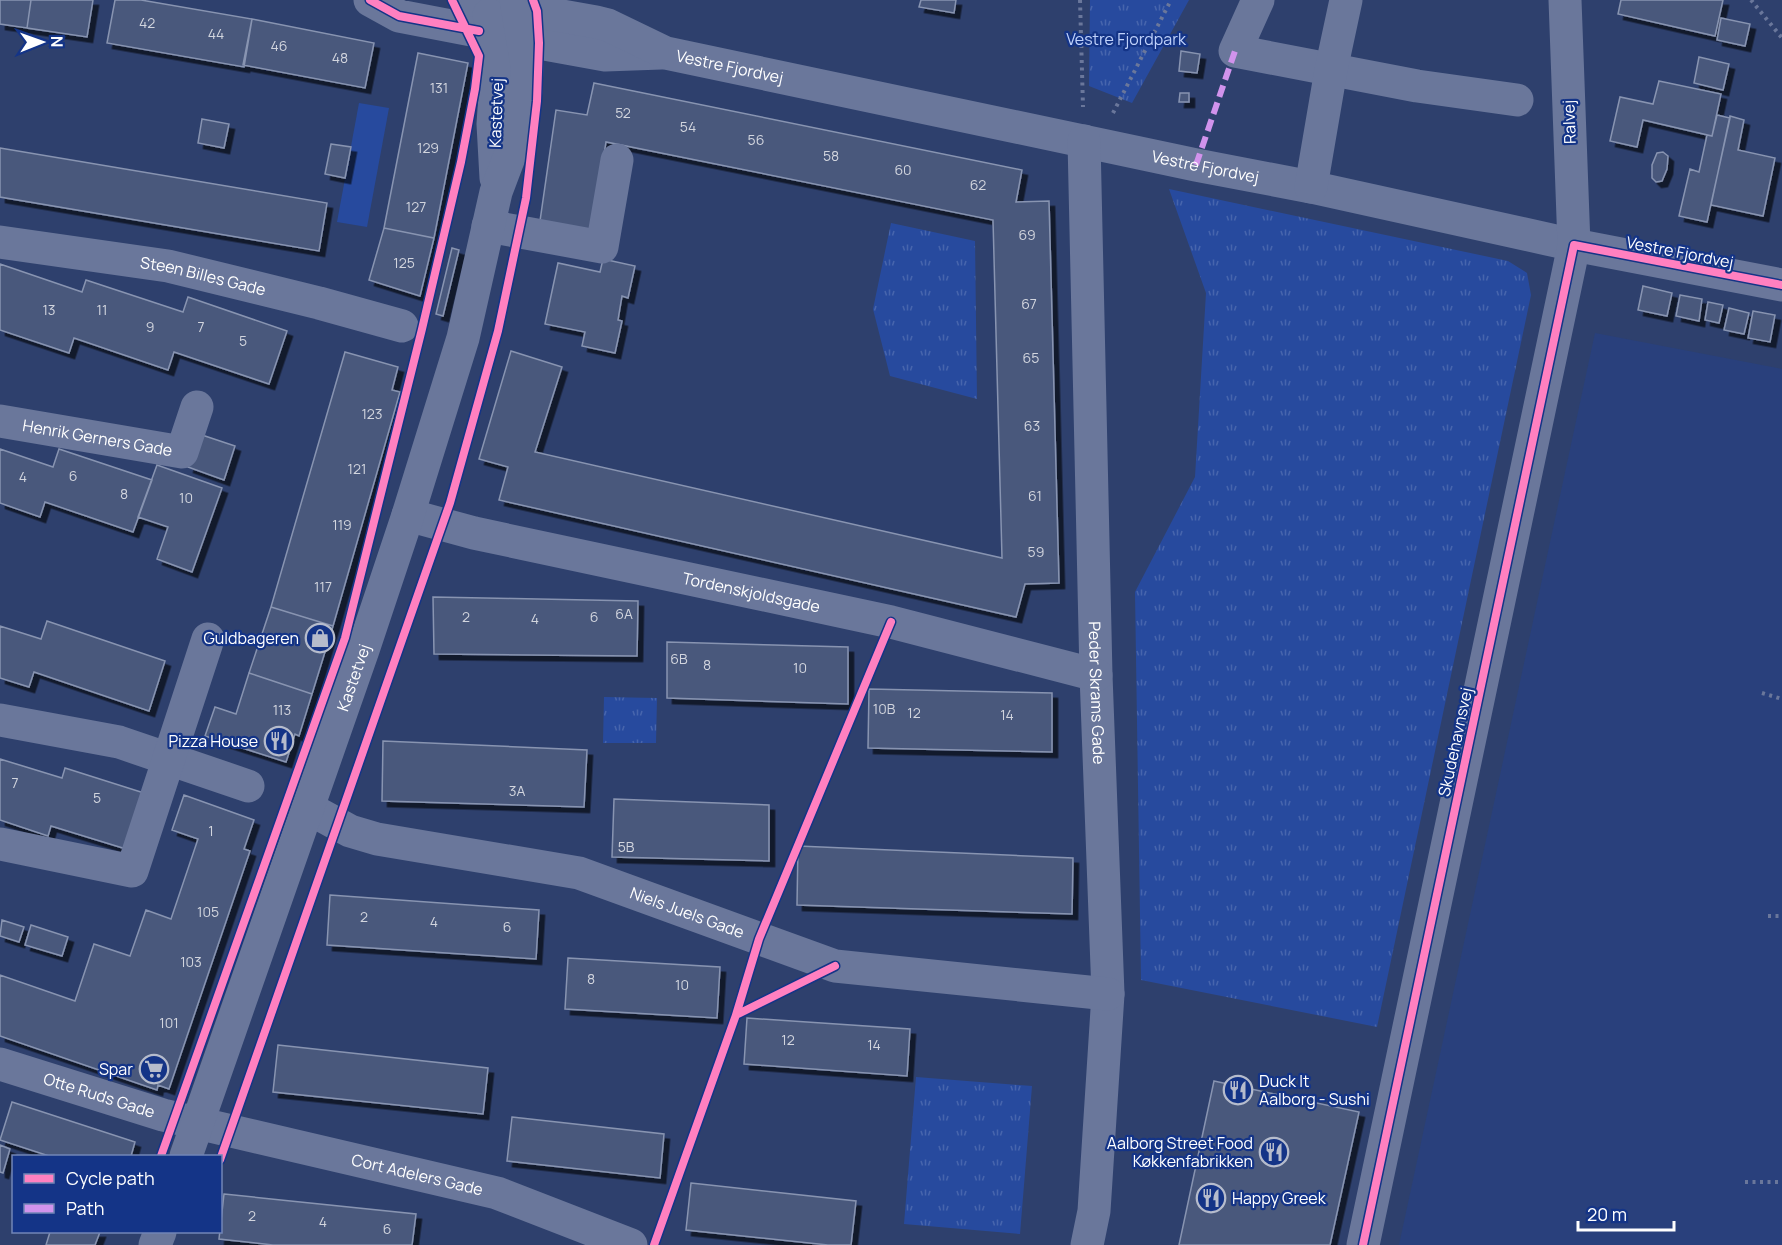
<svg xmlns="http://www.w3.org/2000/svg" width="1782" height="1245" font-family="Manrope,sans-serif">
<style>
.green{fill:#274a9e}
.park{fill:url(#park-tufts)}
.water{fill:#29407c}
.building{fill:#49587c;stroke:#8894b1;stroke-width:1.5;filter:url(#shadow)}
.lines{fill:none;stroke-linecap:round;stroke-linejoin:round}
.path{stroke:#6a779b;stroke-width:4;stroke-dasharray:3 4.5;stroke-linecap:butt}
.minor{stroke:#6a779b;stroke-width:33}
.quiet{stroke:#d193ec;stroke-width:6;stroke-dasharray:12 6;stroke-linecap:butt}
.cycleway-casing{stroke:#143487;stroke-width:11}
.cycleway{stroke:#ff80c0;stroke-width:8}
.labels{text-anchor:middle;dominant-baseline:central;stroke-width:4.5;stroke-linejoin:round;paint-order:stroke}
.number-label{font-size:14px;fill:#d2d5de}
.park-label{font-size:16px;fill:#bfd1fb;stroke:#143487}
.street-label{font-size:16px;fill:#fff;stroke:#143487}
.poi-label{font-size:16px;fill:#fff;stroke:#143487;text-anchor:end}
</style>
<defs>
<pattern id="park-tufts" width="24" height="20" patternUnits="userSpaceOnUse" patternTransform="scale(1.5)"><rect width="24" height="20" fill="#274a9e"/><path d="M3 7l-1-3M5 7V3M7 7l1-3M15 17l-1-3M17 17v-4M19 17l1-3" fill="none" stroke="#4765ad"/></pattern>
<filter id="shadow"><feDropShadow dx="5.5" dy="5.5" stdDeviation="0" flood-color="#0009"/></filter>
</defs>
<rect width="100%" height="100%" fill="#2e406d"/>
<!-- green -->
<path class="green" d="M359,103l30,5 -22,119 -30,-5z"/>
<!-- park -->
<path class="park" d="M1090,0h99l-57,103 -43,-17z
M1169,189l339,72 19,12 4,22 -154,732 -236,-47 -6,-388 60,-115 11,-184z
M891,223l84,18 2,158 -87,-23 -17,-67z
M604,697l53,1 -1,45h-53z
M916,1077l116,9 -12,148 -116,-10z"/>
<!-- water -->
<path class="water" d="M1595,333l187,36v876h-383z"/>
<!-- building -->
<path class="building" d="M0,0h31l-4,28 -27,-4z
M31,0h62l-6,37 -60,-9z
M115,0h26l111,19 -8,48 -137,-24z
M921,0h35l-2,13 -35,-6z
M1621,0h102l-8,36 -97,-22z
M1721,18l29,6 -5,22 -28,-6z
M252,19l122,24 -9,45 -122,-23z
M1181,51l19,3 -3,19 -18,-2z
M418,53l50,10 -34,175 -50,-10z
M1699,57l30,7 -6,26 -29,-7z
M1659,81l62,13 -9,42 -69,-16 -6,27 -27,-6 10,-44 33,7z
M594,83l428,87 -6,32 33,-1 10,382 -34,1 -9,33 -517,-117 9,-33 -29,-8 32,-108 51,16 -27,85 467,106 -9,-338 -387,-78 -14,88 -52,-9 16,-111 31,5z
M1180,93h9v9h-10z
M1717,115l13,3 -23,104 -28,-6 11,-47 9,3 8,-37 5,1z
M1730,116l14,4 -6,30 37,8 -12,58 -52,-11z
M202,119l27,5 -5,24 -26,-5z
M331,144l20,3 -6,31 -20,-4z
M0,148l327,55 -8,48 -319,-54z
M1663,152l5,4 -1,13 -5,12 -6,1 -4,-4v-13l5,-12z
M384,228l50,10 -14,58 -51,-16z
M452,248l7,2 -16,66 -7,-2z
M603,259l32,7 -7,32 -6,-2 -4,24 4,1 -7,32 -33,-7 3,-14 -40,-8 13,-61 42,9z
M0,264l82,28 4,-12 97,32 5,-15 99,34 -18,53 -95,-32 -6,18 -94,-32 -5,15 -69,-23z
M1643,286l29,7 -5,23 -29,-6z
M1680,295l22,4 -3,22 -23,-5z
M1708,302l15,3 -4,18 -14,-3z
M1729,308l20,5 -5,21 -20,-4z
M1753,311l22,4 -5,27 -22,-4z
M345,352l53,15 -6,23 8,2 -67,234 -62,-19z
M199,434l36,12 -11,34 -36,-13z
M0,449l53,18 6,-18 93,31 -19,52 -88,-30 -5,15 -40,-14z
M157,465l65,23 -30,84 -35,-13 11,-32 -30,-10z
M433,597l205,4 -1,55 -203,-2z
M271,607l62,19 -21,68 -63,-21z
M47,621l118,40 -16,50 -115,-39 -5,15 -29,-9v-52l41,13z
M667,642l181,5v57l-181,-6z
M249,673l63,21 -13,42 -4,-2 -9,28 -81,-26 10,-29 21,7z
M869,689l183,4v59l-184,-4z
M383,741l204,9 -3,57 -202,-6z
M0,759l62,19 3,-10 79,25 -18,56 -75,-23 -3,10 -48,-16z
M184,795l70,25 -10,29 6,2 -81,238 -11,-4 -1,5 -157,-54v-61l75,26 19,-57 36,12 16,-46 25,9 27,-80 -26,-9z
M614,799l155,6v56l-157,-4z
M798,846l275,12 -1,56 -275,-9z
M330,895l209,15 -3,49 -209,-14z
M2,920l22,7 -5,15 -19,-6z
M31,925l37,12 -6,19 -37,-11z
M568,958l152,9 -3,51 -152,-9z
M747,1018l163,11 -3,47 -163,-12z
M278,1045l210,23 -5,46 -210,-22z
M1214,1081l145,31 -29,133h-151z
M12,1102l123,40 -4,14h-82l-49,-16z
M512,1117l152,17 -4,44 -153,-17z
M0,1145l10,4 -7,24 -3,-1z
M691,1183l165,18 -5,44h-23l-142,-15z
M224,1194l192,20 -4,31h-139l-54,-6z
M50,1232h50l-5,13h-49z"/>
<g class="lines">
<!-- path -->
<path class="path" d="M1080,0l3,107
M1751,0l31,38
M1113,113l58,-113
M1762,693l20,6
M1768,916h14
M1745,1182h37"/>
<!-- minor -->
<g class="minor">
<path d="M370,0l29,16 140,27 66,12 56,-2"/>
<path id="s1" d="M472,0l124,22 12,3 58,28 530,112 115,22 263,58 208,40"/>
<path d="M1258,0l-23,51 182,35 100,14"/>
<path d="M489,15l8,36v15l-4,58 3,54"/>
<path id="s2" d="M1084,141l12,534 12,319 -14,217 -7,34"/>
<path d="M1311,187l20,-117 15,-70"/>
<path d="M488,226l114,21 15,-87"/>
<path id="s3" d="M0,242l168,24 151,37 83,23"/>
<path id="s4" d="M0,421l182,31 15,-45"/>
<path id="s5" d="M408,515l66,18 417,89 205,53"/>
<path d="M0,720l119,22 129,44"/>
<path id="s6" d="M308,808l42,23 27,8 202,34 256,93 273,28"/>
<path d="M0,844l132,27 76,-232"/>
<path id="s7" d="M0,1064l163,51 334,78 134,52"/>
<path id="s8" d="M186,1156l177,-506 45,-135 55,-177 33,-146 26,-69 4,-32 1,-26 -11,-65"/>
<path d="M155,1245l5,-13"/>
<path d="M1363,1245l211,-1000 -9,-245"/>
</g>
<!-- quiet -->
<path class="quiet" d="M1196,165l39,-114"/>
<!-- cycleway casing -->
<g class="cycleway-casing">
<path id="cycleway" d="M370,0l29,16 80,15
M736,1015l23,-76 132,-317
M161,1156l184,-518 77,-309 39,-167 14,-73 4,-33 -27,-56
M220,1160l230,-657 48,-172 28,-133 11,-97 2,-58 -2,-32 -4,-11
M654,1245l82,-230 99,-49
M1363,1245l211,-1000 208,40"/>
</g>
<!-- cycleway -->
<use href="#cycleway" class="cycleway"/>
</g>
<!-- icons -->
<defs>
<g id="shop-ring" transform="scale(1.5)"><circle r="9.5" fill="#143487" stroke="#b6bccc" stroke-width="1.5"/><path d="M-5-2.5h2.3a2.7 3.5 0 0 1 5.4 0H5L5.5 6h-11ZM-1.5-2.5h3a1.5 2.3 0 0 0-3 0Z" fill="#b6bccc"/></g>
<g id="restaurant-ring" transform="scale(1.5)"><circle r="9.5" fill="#143487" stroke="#b6bccc" stroke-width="1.5"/><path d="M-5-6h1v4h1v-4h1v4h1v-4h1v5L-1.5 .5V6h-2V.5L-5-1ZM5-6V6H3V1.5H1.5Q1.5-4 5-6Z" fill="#b6bccc"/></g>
<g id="supermarket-ring" transform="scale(1.5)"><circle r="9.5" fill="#143487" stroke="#b6bccc" stroke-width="1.5"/><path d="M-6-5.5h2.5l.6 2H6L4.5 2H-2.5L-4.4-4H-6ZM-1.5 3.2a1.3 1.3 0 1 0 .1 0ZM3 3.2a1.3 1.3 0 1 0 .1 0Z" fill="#b6bccc"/></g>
</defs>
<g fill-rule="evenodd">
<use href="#shop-ring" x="320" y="638"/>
<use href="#restaurant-ring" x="279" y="741"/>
<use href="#supermarket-ring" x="154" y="1069"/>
<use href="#restaurant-ring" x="1238" y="1090"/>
<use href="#restaurant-ring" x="1274" y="1152"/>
<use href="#restaurant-ring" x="1211" y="1198"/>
</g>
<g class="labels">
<!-- number labels -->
<g class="number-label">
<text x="147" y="22">42</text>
<text x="216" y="33">44</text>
<text x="279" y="45">46</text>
<text x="340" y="57">48</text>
<text x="439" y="87">131</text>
<text x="623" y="112">52</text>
<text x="688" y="126">54</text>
<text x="756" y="139">56</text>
<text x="428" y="147">129</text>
<text x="831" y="155">58</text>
<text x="903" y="169">60</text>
<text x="978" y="184">62</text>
<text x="416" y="206">127</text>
<text x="1027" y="234">69</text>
<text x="404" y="262">125</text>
<text x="1029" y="303">67</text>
<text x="49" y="309">13</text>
<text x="102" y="309">11</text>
<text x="150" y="326">9</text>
<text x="201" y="326">7</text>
<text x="243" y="340">5</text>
<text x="1031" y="357">65</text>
<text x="372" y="413">123</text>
<text x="1032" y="425">63</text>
<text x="357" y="468">121</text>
<text x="73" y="475">6</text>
<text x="23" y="476">4</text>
<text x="124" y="493">8</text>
<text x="1035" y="495">61</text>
<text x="186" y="497">10</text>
<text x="342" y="524">119</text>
<text x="1036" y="551">59</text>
<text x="323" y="586">117</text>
<text x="624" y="613">6A</text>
<text x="466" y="616">2</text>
<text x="594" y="616">6</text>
<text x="535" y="618">4</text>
<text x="679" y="658">6B</text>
<text x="707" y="664">8</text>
<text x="800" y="667">10</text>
<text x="884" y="708">10B</text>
<text x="282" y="709">113</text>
<text x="914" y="712">12</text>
<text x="1007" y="714">14</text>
<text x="15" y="782">7</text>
<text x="517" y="790">3A</text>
<text x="97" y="797">5</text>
<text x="211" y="830">1</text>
<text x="626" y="846">5B</text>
<text x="208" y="911">105</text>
<text x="364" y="916">2</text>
<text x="434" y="921">4</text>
<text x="507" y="926">6</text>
<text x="191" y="961">103</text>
<text x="591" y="978">8</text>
<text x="682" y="984">10</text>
<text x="169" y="1022">101</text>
<text x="788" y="1039">12</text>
<text x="874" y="1044">14</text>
<text x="252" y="1215">2</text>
<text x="323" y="1221">4</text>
<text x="387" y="1228">6</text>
</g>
<!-- park labels -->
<g class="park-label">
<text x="1126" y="39">Vestre Fjordpark</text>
</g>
<!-- street labels -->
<g class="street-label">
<text stroke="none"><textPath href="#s1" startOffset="268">Vestre Fjordvej</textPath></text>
<text transform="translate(496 113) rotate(-88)">Kastetvej</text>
<text transform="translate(1569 122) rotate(-92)">Ralvej</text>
<text stroke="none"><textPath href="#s1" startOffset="754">Vestre Fjordvej</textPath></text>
<text transform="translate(1680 252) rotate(11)">Vestre Fjordvej</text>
<text stroke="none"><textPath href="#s3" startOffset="206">Steen Billes Gade</textPath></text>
<text stroke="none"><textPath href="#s4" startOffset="99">Henrik Gerners Gade</textPath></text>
<text stroke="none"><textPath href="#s5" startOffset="352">Tordenskjoldsgade</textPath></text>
<text stroke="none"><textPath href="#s8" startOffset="507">Kastetvej</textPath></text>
<text stroke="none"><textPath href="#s2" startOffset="552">Peder Skrams Gade</textPath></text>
<text transform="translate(1455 742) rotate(-78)">Skudehavnsvej</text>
<text stroke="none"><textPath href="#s6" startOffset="396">Niels Juels Gade</textPath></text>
<text stroke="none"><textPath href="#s7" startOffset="104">Otte Ruds Gade</textPath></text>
<text stroke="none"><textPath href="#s7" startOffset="432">Cort Adelers Gade</textPath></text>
</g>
<!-- poi labels -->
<g class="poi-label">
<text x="299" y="638">Guldbageren</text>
<text x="258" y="741">Pizza House</text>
<text x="133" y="1069">Spar</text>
<text x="1259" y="1081" text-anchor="start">Duck It<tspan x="1259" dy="18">Aalborg - Sushi</tspan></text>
<text x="1253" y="1143">Aalborg Street Food<tspan x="1253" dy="18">Køkkenfabrikken</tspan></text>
<text x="1232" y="1198" text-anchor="start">Happy Greek</text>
</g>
</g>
<!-- legend -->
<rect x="12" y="1155" width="210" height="78" fill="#143487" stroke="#7285b7" stroke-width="1.5"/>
<rect x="24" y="1174" width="30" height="9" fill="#ff80c0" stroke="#7285b7" stroke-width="1.5"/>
<text x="66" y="1185" font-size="18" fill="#ffffff">Cycle path</text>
<rect x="24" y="1204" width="30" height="9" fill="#d193ec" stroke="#7285b7" stroke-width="1.5"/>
<text x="66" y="1215" font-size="18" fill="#ffffff">Path</text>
<!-- north arrow -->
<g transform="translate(42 42) rotate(89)" stroke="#143487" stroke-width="4.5" paint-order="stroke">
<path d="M0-4.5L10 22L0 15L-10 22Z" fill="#ffffff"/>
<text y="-9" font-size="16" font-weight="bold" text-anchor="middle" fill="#ffffff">N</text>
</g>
<!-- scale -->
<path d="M1578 1221v9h96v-9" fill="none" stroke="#ffffff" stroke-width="3"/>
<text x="1587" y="1221" font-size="18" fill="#ffffff" stroke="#143487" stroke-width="4.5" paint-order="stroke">20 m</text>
</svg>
